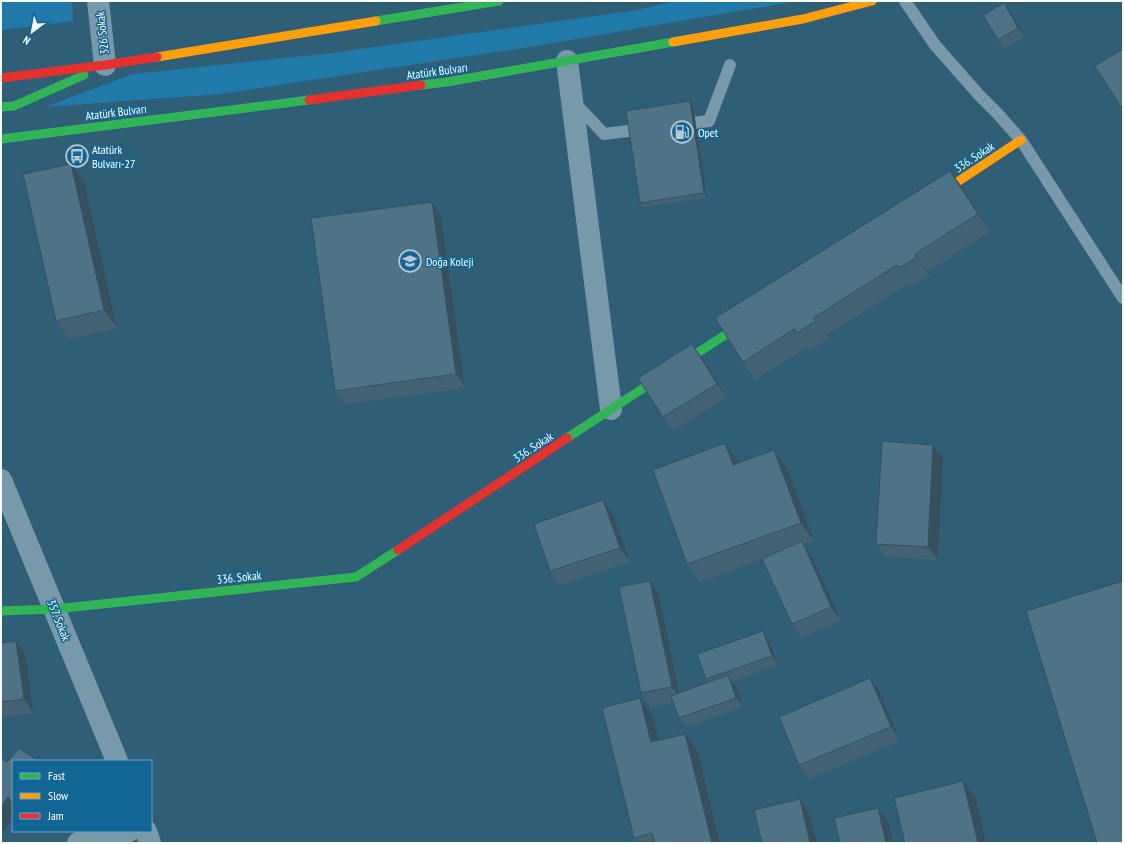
<svg xmlns="http://www.w3.org/2000/svg" width="1124" height="844" font-family="'PT Sans Narrow',sans-serif">
<style>
.green{fill:#217baa}
.lines{fill:none;stroke-linecap:round;stroke-linejoin:round}
.lane{stroke:#7799a9;stroke-width:12}
.street{stroke:#7799a9;stroke-width:22}
.fast{stroke:#30b455;stroke-width:9}
.slow{stroke:#ff9f0a;stroke-width:9}
.jam{stroke:#e5322d;stroke-width:9}
.wall{fill:#436374}
.shaded-wall{fill:#37505e}
.building{fill:#4e7387;stroke:#37505e}
.labels{text-anchor:middle;dominant-baseline:central;stroke-width:3;stroke-linejoin:round;paint-order:stroke}
.street-label{font-size:12px;fill:#fff;stroke:#116695}
.poi-label{font-size:12px;fill:#fff;stroke:#116695;text-anchor:start}
</style>
<rect width="100%" height="100%" fill="#2f5e77"/>
<!-- green -->
<path class="green" d="M1,1h71l1,20 -72,9z
M676,1h122l-275,47 -303,46 -175,13 88,-33 199,-21 305,-43z"/>
<g class="lines">
<!-- lane -->
<path class="lane" d="M905,1l30,44 44,50 19,19 23,26 102,158
M574,102l30,32 40,-5
M680,125l29,-4 21,-56"/>
<!-- street -->
<path class="street" d="M98,1l7,64
M567,61l44,348
M1,480l116,281
M146,831l4,12
M78,843l51,-12"/>
<!-- fast -->
<path class="fast" d="M376,21l123,-20
M421,85l26,-3 226,-40
M1,107l13,-1 70,-31
M1,139l308,-39
M567,438l184,-120
M1,611l54,-2 301,-32 42,-27"/>
<!-- slow -->
<path class="slow" d="M673,42l130,-23 69,-18
M157,57l219,-36
M933,198l88,-58"/>
<!-- jam -->
<path class="jam" d="M1,78l104,-13 52,-8
M309,100l112,-15
M398,550l169,-112"/>
</g>
<!-- wall -->
<path class="wall" d="M1011,13l14,24 -21,12 -6,-9z
M693,106l14,92 -64,9 -3,-4z
M84,181l33,147 -48,11 -13,-18z
M963,188l27,44 -63,40 3,3 -18,11 -2,-3 -84,52 2,4 -19,12 -2,-4 -52,33 -12,-18z
M441,216l24,172 -120,16 -10,-13z
M702,358l25,39 -54,34 -10,-14z
M774,450l13,18 27,73 -10,3 7,11 30,65 -40,18 -9,-14 -30,-65 -62,23 -13,-18 51,-103v2z
M943,458l-5,102 -52,-3 -10,-13z
M603,500l10,14 17,48 -71,23 -9,-14z
M659,595l21,98 29,-11 -3,-3 63,-38 9,24 -46,17 3,3 8,22 -57,20 -7,-9 -6,-15 -23,4 -9,-14z
M1,640l2,3 13,-2 10,14 7,58 -32,4z
M880,692l20,49 -91,38 -10,-14z
M640,698l13,18 6,25 39,11 22,91h-82l-4,-5z"/>
<!-- shaded-wall -->
<path class="shaded-wall" d="M1004,3l7,10 14,24 -7,-9z
M690,101l3,5 14,92 -3,-5z
M71,164l13,17 33,147 -13,-18z
M950,171l13,17 27,44 -12,-18z
M432,202l9,14 24,172 -9,-14z
M915,254l12,18 3,3 -13,-18z
M692,344l10,14 25,39 -10,-13z
M725,443l13,18 7,21 -12,-17z
M933,445l10,13 -5,102 -10,-13z
M774,450l13,18 27,73 -13,-18z
M603,500l10,14 17,48 -10,-14z
M802,541l9,14 30,65 -10,-13z
M650,581l9,14 22,106 -9,-14z
M763,631l6,10 9,24 -6,-9z
M16,641l10,14 7,58 -9,-14z
M728,675l7,10 8,22 -7,-9z
M870,678l10,14 20,49 -9,-14z
M640,698l13,18 11,44 -13,-18z
M685,734l13,18 22,91h-8z
M963,781l13,18 10,44h-8z
M8,797l5,7v14l-12,16v-27z
M800,799l9,14 8,30h-7z
M878,808l10,14 5,21h-7z"/>
<!-- building -->
<path class="building" d="M1004,3l14,25 -20,12 -15,-25z
M1123,49v61l-28,-44z
M690,101l14,92 -64,10 -14,-92z
M71,164l33,146 -48,11 -33,-147z
M950,171l28,43 -63,40 2,3 -18,11 -2,-3 -84,53 3,3 -19,12 -3,-4 -51,33 -28,-44z
M432,202l24,172 -121,17 -24,-173z
M692,344l25,40 -54,33 -25,-39z
M882,441l51,4 -5,102 -52,-3z
M725,443l8,22 41,-15 27,73 -114,41 -34,-94z
M603,500l17,48 -70,23 -16,-47z
M802,541l29,66 -39,17 -30,-65z
M650,581l22,106 -31,6 -22,-106z
M1123,581v262h-26l-71,-232z
M763,631l9,25 -66,23 -9,-25z
M16,641l8,58 -23,3v-59z
M728,675l8,23 -57,20 -8,-22z
M870,678l21,49 -92,38 -20,-48z
M640,698l11,44 34,-8 27,109h-57l-3,-10 -18,5 -32,-130z
M19,748l19,13h-25v42h-1l-4,-6 -7,10v-49l6,4z
M963,781l15,62h-73l-11,-45z
M800,799l10,44h-48l-8,-33z
M878,808l8,35h-46l-6,-25z"/>
<!-- icons -->
<defs>
<g id="fuel-ring" transform="scale(1.15)"><circle r="9.5" fill="#116695" stroke="#b6c7cf" stroke-width="1.5"/><path d="M-5.5-6h7V0h2V4h1.3V-2.5L3-4.5l.8-.8L6-3V5H2.5V1h-1V6h-7ZM-4.2-4.7v3.2H.2V-4.7Z" fill="#b6c7cf"/></g>
<g id="bus-ring" transform="scale(1.15)"><circle r="9.5" fill="#116695" stroke="#b6c7cf" stroke-width="1.5"/><path d="M-5-6H5V4H4V6H2V4H-2V6H-4V4H-5ZM-3.5-4V0h7V-4ZM-3.5 1.2v1.5H-2V1.2ZM2 1.2v1.5H3.5V1.2Z" fill="#b6c7cf"/></g>
<g id="school-ring" transform="scale(1.15)"><circle r="9.5" fill="#116695" stroke="#b6c7cf" stroke-width="1.5"/><path d="M0-5L7-2L0 1L-7-2ZM-4 1L0 2.5L4 1V4Q0 6-4 4Z" fill="#b6c7cf"/></g>
</defs>
<g fill-rule="evenodd">
<use href="#fuel-ring" x="682" y="132"/>
<use href="#bus-ring" x="77" y="156"/>
<use href="#school-ring" x="410" y="261"/>
</g>
<g class="labels">
<!-- street labels -->
<g class="street-label">
<text transform="translate(102 33) rotate(-96)">326 Sokak</text>
<text transform="translate(437 71) rotate(-8)">Atatürk Bulvarı</text>
<text transform="translate(116 112) rotate(-7)">Atatürk Bulvarı</text>
<text transform="translate(974 157) rotate(-33)">336. Sokak</text>
<text transform="translate(533 447) rotate(-33)">336. Sokak</text>
<text transform="translate(239 577) rotate(-6)">336. Sokak</text>
<text transform="translate(59 620) rotate(68)">357. Sokak</text>
</g>
<!-- poi labels -->
<g class="poi-label">
<text x="698" y="132">Opet</text>
<text x="92" y="149">Atatürk<tspan x="92" dy="14">Bulvarı-27</tspan></text>
<text x="426" y="261">Doğa Koleji</text>
</g>
</g>
<!-- border -->
<rect width="1124" height="844" fill="none" stroke="#ffffff" stroke-width="4"/>
<!-- legend -->
<rect x="12" y="760" width="140" height="72" fill="#116695" stroke="#70a3bf"/>
<rect x="20" y="773" width="20" height="6" fill="#30b455" stroke="#70a3bf"/>
<text x="48" y="780" font-size="12" fill="#ffffff">Fast</text>
<rect x="20" y="793" width="20" height="6" fill="#ff9f0a" stroke="#70a3bf"/>
<text x="48" y="800" font-size="12" fill="#ffffff">Slow</text>
<rect x="20" y="813" width="20" height="6" fill="#e5322d" stroke="#70a3bf"/>
<text x="48" y="820" font-size="12" fill="#ffffff">Jam</text>
<!-- north arrow -->
<g transform="translate(32 32) rotate(212)" stroke="#116695" stroke-width="3" paint-order="stroke">
<path d="M0-3L7 15L0 10L-7 15Z" fill="#ffffff"/>
<text y="-6" font-size="11" font-weight="bold" text-anchor="middle" fill="#ffffff">N</text>
</g>
</svg>
